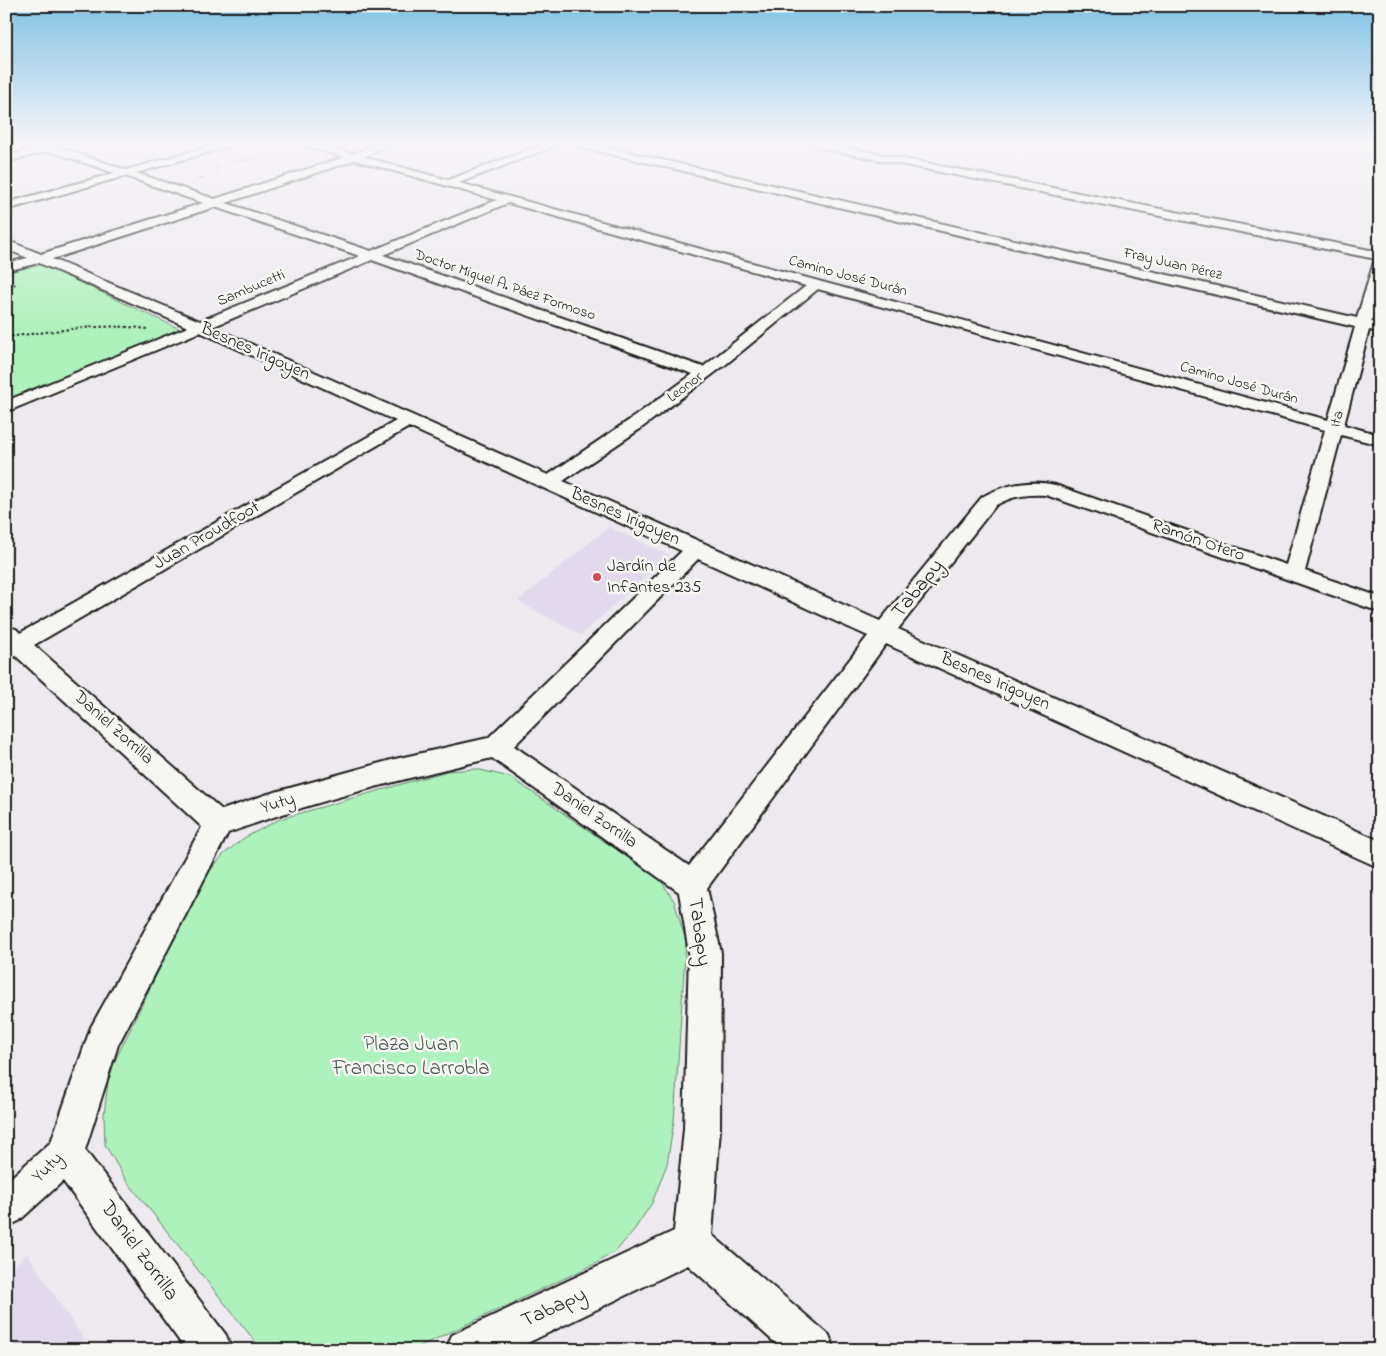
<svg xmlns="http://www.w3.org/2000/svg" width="1386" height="1356" font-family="'Indie Flower',sans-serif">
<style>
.built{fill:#e2d9ec}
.green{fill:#adf1bc;stroke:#64866c}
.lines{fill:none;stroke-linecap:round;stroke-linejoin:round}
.minor-casing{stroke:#1c1c1c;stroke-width:4}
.path-far1{stroke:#1c1c1c;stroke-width:1;stroke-dasharray:2 2;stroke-linecap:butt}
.path{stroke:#1c1c1c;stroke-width:2;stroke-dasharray:2.5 2.5;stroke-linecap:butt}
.minor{fill:#f6f6f2;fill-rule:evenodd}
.poi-dot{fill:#d1495b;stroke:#f6f6f2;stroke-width:2}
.labels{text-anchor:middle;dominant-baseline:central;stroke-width:5;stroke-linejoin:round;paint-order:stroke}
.far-street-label{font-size:15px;fill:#1c1c1c;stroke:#f6f6f2}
.street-label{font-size:18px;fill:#1c1c1c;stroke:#f6f6f2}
.poi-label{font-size:18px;fill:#1c1c1c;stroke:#f6f6f2;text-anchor:start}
.near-street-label{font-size:21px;fill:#1c1c1c;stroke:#f6f6f2}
.near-park-label{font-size:21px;fill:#485c4c;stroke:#f6f6f2}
</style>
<rect width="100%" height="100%" fill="#ede9ef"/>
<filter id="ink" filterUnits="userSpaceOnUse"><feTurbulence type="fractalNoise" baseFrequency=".02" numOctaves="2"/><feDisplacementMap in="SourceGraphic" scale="10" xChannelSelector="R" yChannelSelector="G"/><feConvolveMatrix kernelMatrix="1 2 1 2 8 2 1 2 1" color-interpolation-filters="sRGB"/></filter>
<g filter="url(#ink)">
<!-- built -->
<path class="built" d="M609,527l60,28 -88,80 -63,-34z
M27,1254l64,96h-85v-76z"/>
<!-- green -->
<path class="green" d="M36,263l4,1 142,66 -176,74v-133z
M476,769l34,8 150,102 14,22 12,40 -12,180 -7,43 -15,39 -18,27 -17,20 -24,15 -181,85h-150l-136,-170 -21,-35 -1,-30 5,-42 89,-184 10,-16 16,-19 20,-16 36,-19 167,-48z"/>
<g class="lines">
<!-- minor casing -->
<g class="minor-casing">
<path id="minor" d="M34,144h24l1,3 67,23 92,-26h15l-2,2 -95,27 79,26 130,-42 -41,-11 -2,-2h15l36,10 23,-10h12l-24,13 84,23 96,-36h13l-2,2 -96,37 869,237 27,-93 -775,-180 -5,-3h17l765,174 17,-56 2,-3 -561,-112 -5,-3h18l552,108v35l-9,35 9,2v8l-11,-2 -25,95 36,10v10l-39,-10 -36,136 75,26v15l-334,-117c-19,-1 -34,1 -50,10l-98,124 482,212v27l-494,-224 -179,244 14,65 -1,176 -8,106 117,100 6,15h-52l-95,-85 -175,85h-67l6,-15 222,-104 10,-102 5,-176 -10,-61 -187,-134c-89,21 -178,43 -264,75l-110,212 -33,105 141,185 6,15h-46l-123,-169 -44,40 -13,6v-45l45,-40 40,-115 111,-200 -186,-171 -10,3v-32l10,2 4,4 376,-212 -196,-89 -194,80v-11l182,-74 -149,-64 -33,8v-8l22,-5 -22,-9v-9l35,14 162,-51 -78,-27 -119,34v-7l109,-30 -66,-22 -43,11v-6l33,-9zM355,160l142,40 -126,51 -145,-48zM508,203l298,83 -103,81 -320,-112zM215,207l145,49 -160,65 -148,-62zM372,260l321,114 -65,47 -80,54 -336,-148zM818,289l507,141 -39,135 -231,-80c-24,-6 -52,0 -73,12l-102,124 -317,-140 77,-52 85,-64zM409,427l273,124 -194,187 -93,21 -127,35 -46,16 -188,-165zM698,559l170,77 -179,230 -175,-120z"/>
</g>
<!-- path-far1 -->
<path class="path-far1" d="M232,162l19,-3 40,-12
M198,179l15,-4 6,-6 -3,-3 3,-1"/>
<!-- path -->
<path class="path" d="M6,292l10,-9
M6,337c46,-5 95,-15 141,-8"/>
<!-- minor -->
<use href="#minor" class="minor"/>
</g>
</g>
<!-- sky -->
<linearGradient id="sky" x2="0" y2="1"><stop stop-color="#81c2e5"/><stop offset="0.43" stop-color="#f7f5f8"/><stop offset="1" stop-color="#f7f5f8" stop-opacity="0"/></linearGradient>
<rect width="1386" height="334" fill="url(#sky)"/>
<!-- markers -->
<circle class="poi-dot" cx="597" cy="577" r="5"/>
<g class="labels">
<!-- far-street labels -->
<g class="far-street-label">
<text transform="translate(1173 264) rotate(13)">Fray Juan Pérez</text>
<text transform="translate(848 276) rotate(15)">Camino José Durán</text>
<text transform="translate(505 285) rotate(19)">Doctor Miguel A. Páez Formoso</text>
<text transform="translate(251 288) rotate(-23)">Sambucetti</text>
<text transform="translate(1239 383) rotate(16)">Camino José Durán</text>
<text transform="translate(685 387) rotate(-37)">Leonor</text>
<text transform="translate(1337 419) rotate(-75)">Ita</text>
</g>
<!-- street labels -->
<g class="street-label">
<text transform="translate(255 352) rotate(24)">Besnes Irigoyen</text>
<text transform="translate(625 517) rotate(24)">Besnes Irigoyen</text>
<text transform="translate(207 536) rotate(-30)">Juan Proudfoot</text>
<text transform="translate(1198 541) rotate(19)">Ramón Otero</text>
<text transform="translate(995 682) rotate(24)">Besnes Irigoyen</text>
<text transform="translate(113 728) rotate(42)">Daniel Zorrilla</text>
<text transform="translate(278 804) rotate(-17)">Yuty</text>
<text transform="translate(594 816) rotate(35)">Daniel Zorrilla</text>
<text transform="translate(48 1168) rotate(-45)">Yuty</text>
</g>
<!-- poi labels -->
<g class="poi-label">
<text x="607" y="567">Jardín de<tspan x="607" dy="21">Infantes 235</tspan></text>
</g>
<!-- near-street labels -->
<g class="near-street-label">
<text transform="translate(918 589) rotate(-51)">Tabapy</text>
<text transform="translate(699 932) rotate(82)">Tabapy</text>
<text transform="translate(139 1251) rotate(54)">Daniel Zorrilla</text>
<text transform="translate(554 1308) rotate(-25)">Tabapy</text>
</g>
<!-- near-park labels -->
<g class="near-park-label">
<text x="411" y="1045">Plaza Juan<tspan x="411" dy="24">Francisco Larrobla</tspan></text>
</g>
</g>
<!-- margin -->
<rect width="1386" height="1356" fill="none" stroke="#f6f6f2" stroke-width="25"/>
<rect x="12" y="12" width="1361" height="1331" fill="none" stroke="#1c1c1c" stroke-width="2" filter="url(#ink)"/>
</svg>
